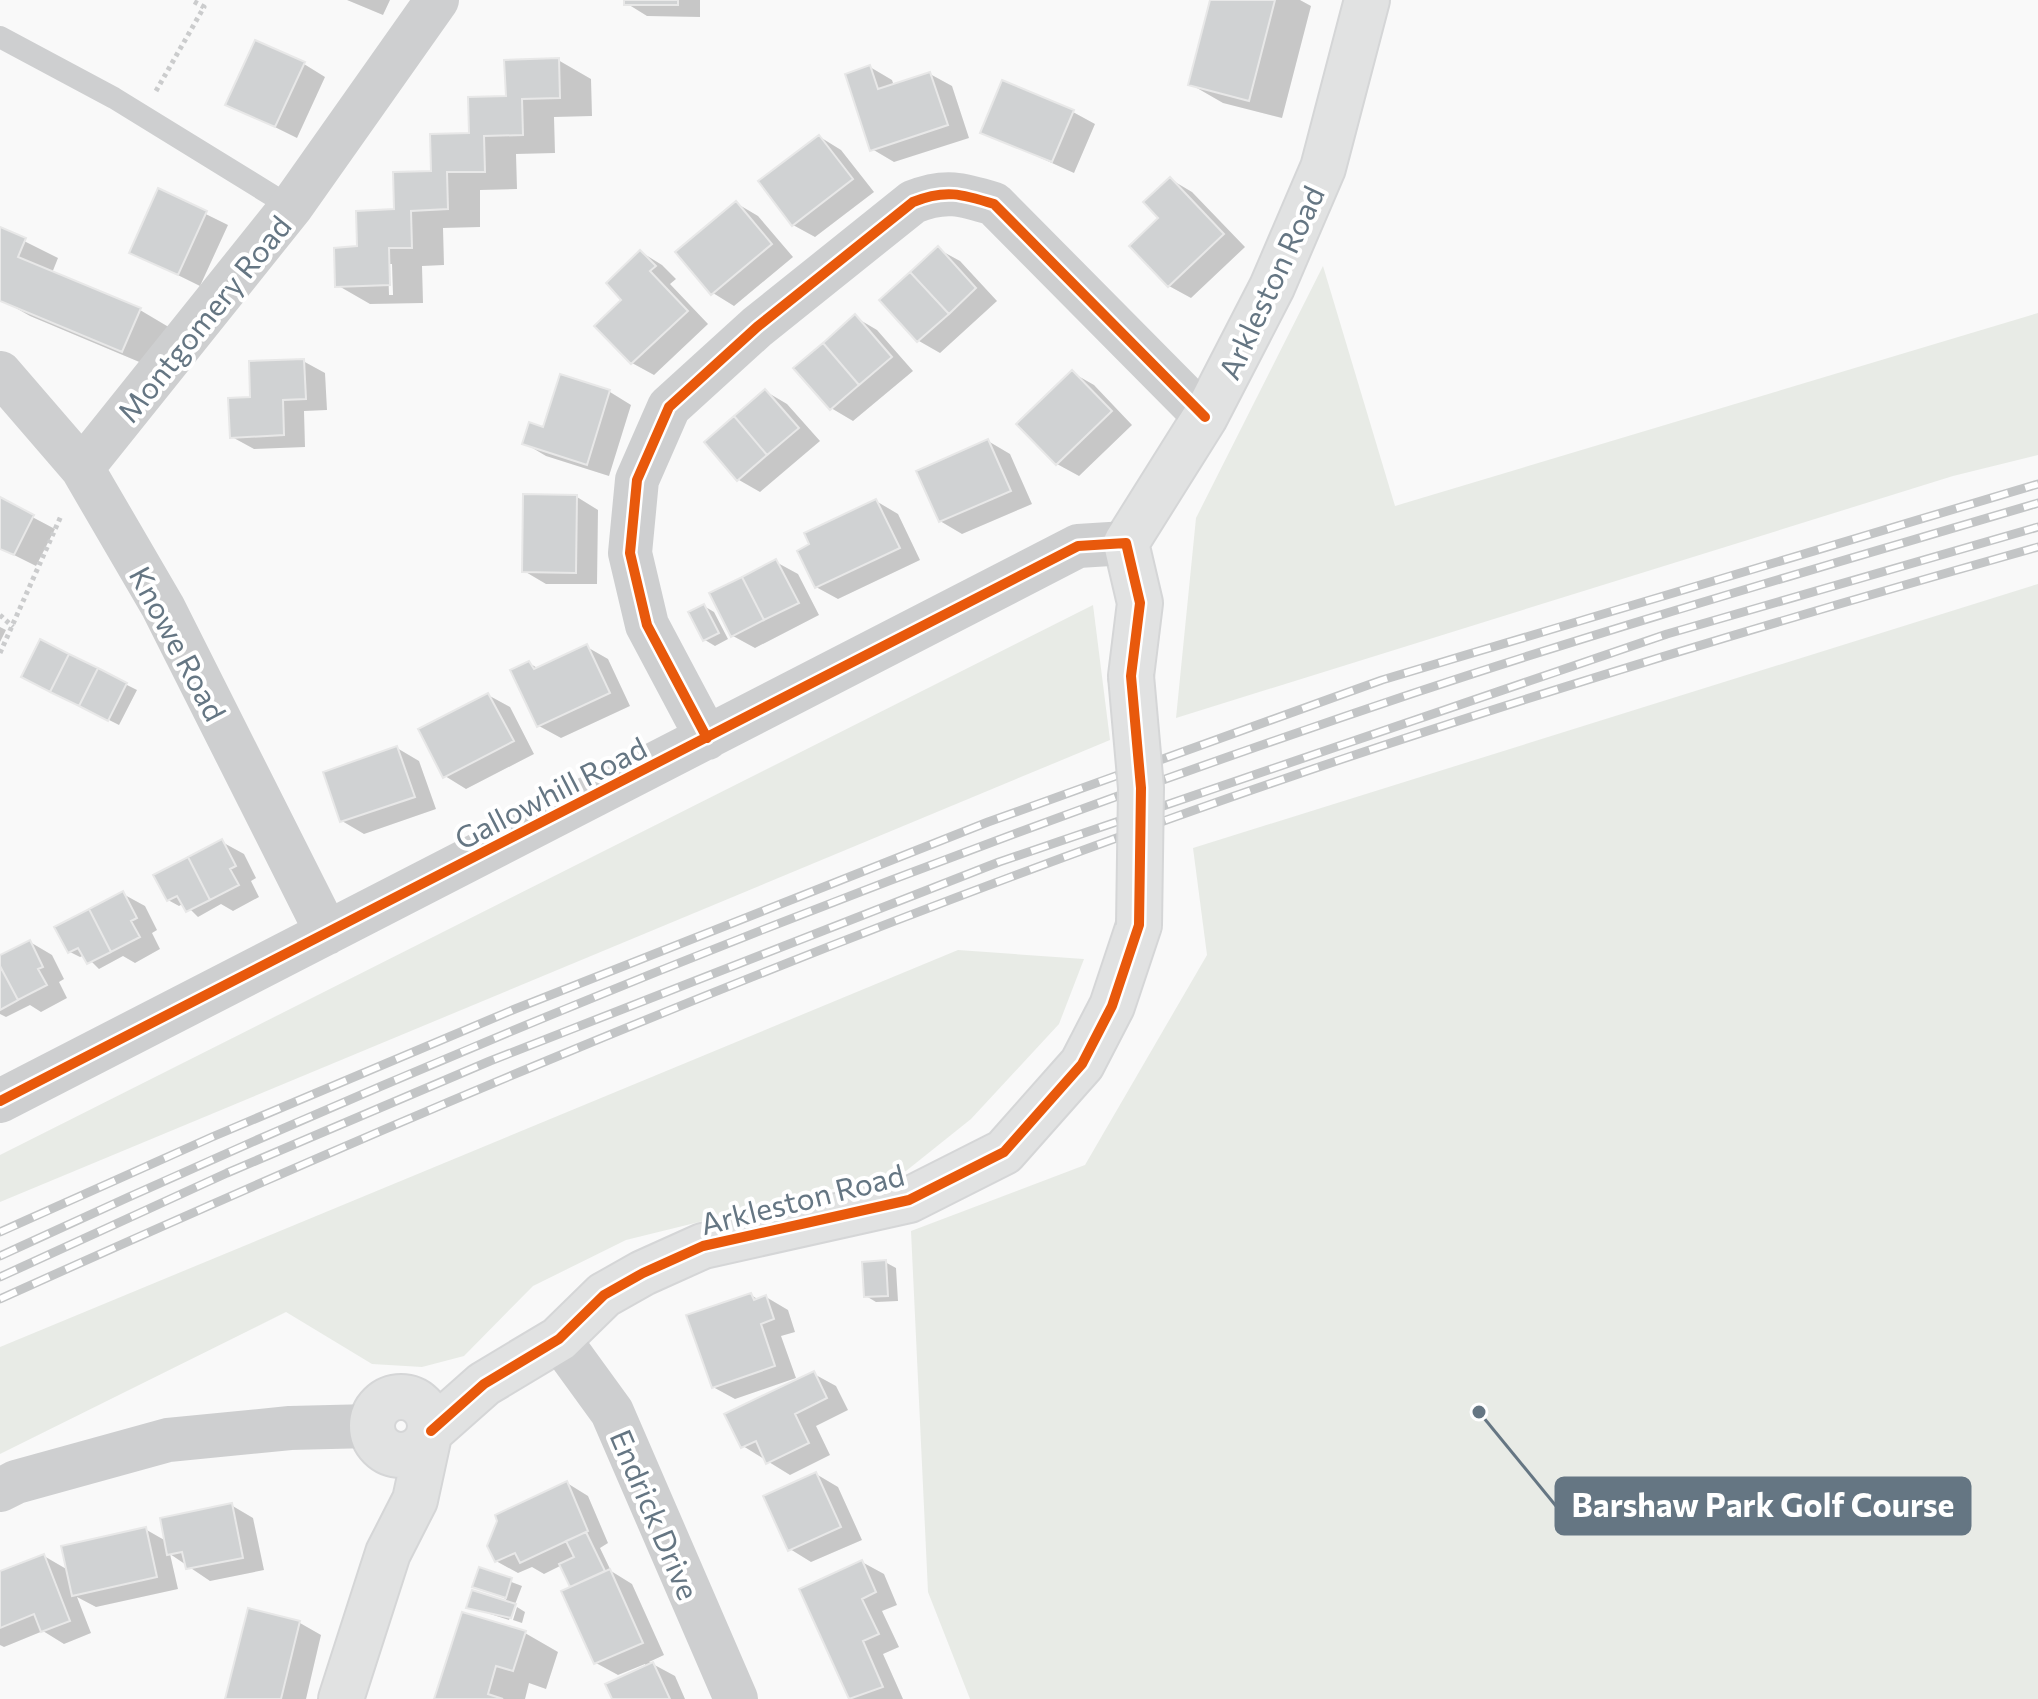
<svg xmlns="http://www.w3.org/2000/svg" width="2038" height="1699" font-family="Commissioner,sans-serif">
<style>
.green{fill:#e8ebe6}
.shadow{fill:#0003;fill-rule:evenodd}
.building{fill:#d0d2d3;stroke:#e8e8e8;stroke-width:2}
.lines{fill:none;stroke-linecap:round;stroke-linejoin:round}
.secondary-casing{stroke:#d5d6d7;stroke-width:48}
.path{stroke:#cbcccd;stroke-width:5;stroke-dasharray:4 4;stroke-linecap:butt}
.lane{stroke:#cecfd0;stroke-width:22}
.street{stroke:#cecfd0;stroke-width:44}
.secondary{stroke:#e1e2e2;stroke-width:44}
.rail-casing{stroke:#c3c5c6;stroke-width:9}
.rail{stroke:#fff;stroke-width:6;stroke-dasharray:18;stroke-linecap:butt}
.secondary-bridge-casing{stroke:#d5d6d7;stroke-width:48;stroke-linecap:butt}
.secondary-bridge{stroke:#e1e2e2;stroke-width:44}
.cycleway-casing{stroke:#fff;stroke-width:15}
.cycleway{stroke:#e8590c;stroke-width:10}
.labels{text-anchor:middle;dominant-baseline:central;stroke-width:8;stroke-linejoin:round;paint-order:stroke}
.street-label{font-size:30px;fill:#657683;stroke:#fff}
.leader{fill:none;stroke:#657683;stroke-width:3}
.callout-dot{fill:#657683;stroke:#fff;stroke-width:3}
.callout{fill:#657683;stroke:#657683;stroke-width:3}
.callout-label{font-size:32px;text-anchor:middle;font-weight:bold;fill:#fff}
</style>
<rect width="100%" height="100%" fill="#f9f9f9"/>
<!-- green -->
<path class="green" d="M1323,266l72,240 643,-193v142l-85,21 -777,242 20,-200z
M2038,584v1115h-1068l-42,-107 -17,-361 174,-66 122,-210 -14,-107z
M1093,605l17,135 -1110,462v-47z
M958,950l126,9 -25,65 -88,95 -65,52 -280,69 -93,46 -69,70 -42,11 -50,-3 -86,-52 -286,142v-107z"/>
<!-- shadow -->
<path class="shadow" d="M347,0h43l-7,15z
M626,0h74v17l-53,-1 -21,-13z
M1212,0h88l11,6 -29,112 -59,-15 -33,-19z
M558,60l33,19 1,37 -38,1 1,36 -39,1 1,35 -37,1v37l-37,1 1,37 -22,1 1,37 -53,1 -33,-19 22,-37 74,-75 75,-75zM388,264h4l1,31h-4z
M304,64l21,13 -28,61 -69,-34z
M870,67l22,13 2,6 36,-12 22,12 17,52 -75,24 -22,-13z
M1073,112l22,12 -21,49 -91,-41z
M820,137l21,13 33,42 -59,45 -22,-12z
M1170,179l22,13 53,55 -54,51 -22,-12 -8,-68z
M159,191l69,34 -28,61 -69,-34z
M736,203l22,13 35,41 -59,49 -21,-13z
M0,229l58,29 -6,15 88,37 32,19 -16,40 -126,-53 -30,-17z
M938,249l22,12 37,40 -57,52 -21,-12 -38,-41z
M641,252l21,13 14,14 -6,5 38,40 -54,51 -22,-12 -36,-37 28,-26z
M855,317l22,13 36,41 -60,50 -22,-13z
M303,361l22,12 2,37 -23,1 1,36 -51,2 -22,-12 20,-38z
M1073,373l21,12 38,40 -53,51 -22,-12z
M561,377l49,15 21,13 -22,71 -63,-20 -22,-13 21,-14z
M765,391l22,13 33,37 -60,51 -21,-12 -33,-37z
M988,441l22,13 22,50 -70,30 -22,-13z
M577,497l21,13 -1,74h-51l-22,-13z
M0,500l55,29 -19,37 -36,-18z
M876,501l22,13 22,46 -82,39 -22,-12z
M776,562l22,12 21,41 -64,33 -22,-12z
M704,606l10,6 14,27 -13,7 -10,-6z
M0,627l6,3 -6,12z
M41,642l96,48 -18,35 -85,-43z
M587,647l21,12 22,47 -69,32 -22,-12 -10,-63 10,6z
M488,695l22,12 24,47 -68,35 -21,-13z
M397,748l22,13 17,48 -72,25 -22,-13z
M222,842l22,12 12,24 -5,3 8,16 -26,14 -12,-7 -23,13 -14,-14 -5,3 -11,-6z
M123,894l22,12 12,24 -5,3 8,16 -25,14 -12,-7 -24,13 -14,-14 -5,2 -10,-5z
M30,942l22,13 12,24 -5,3 8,16 -26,14 -11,-7 -24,12 -6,-3v-56z
M885,1262l11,6 2,33 -22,1 -10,-6z
M751,1295l8,5 7,-3 22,13 7,22 -14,4 15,42 -61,21 -22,-12z
M814,1374l22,12 12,24 -32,16 14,29 -40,20 -47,-29z
M816,1474l22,13 24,53 -51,22 -21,-13z
M567,1483l21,13 20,47 -8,5 11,23 21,13 32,71 -15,7 26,14 10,23h-71l32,-32 -1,-3 -27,11 -22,-12 -34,-98 -18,9 -12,-7 -14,6 -22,-12z
M231,1505l22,13 11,52 -54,11 -40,-27 8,35 -82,18 -19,-10 14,36 -27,11 -21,-13 -39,16 -4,-2v-72l44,-17 24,14 77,-41 21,12z
M862,1562l22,12 13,31 -15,6 17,36 -16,7 20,45h-52l-50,-109z
M480,1570l42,16 -13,34 -41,-13 37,-4 1,-4 -31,-13z
M517,1607l8,5 -3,11 -9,-3z
M300,1623l21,12 -15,64h-79z
M525,1633l33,19 -12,37 -17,-6 -4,16h-89z"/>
<!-- building -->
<path class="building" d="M624,0h54v5h-54z
M1210,0h65l-26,101 -61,-16z
M255,40l50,22 -30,65 -50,-22z
M559,58l1,40 -38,1 1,36 -39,1 1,36h-38l1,37 -37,2 1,37h-23l1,37 -55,2 -1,-39 23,-2 -1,-35 38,-2 -1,-37 38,-1 -1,-37 39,-1 -1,-36 38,-1 -2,-36z
M870,65l8,24 52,-17 18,53 -78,26 -25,-77z
M1002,80l72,30 -22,52 -72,-29z
M819,135l34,44 -61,47 -34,-45z
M1170,177l54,57 -56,53 -39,-41 29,-28 -15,-16z
M158,188l49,23 -29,64 -49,-22z
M736,201l36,43 -61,51 -36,-43z
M0,227l26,11 -8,19 123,51 -19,44 -122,-51z
M938,246l38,42 -27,26 -39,-42z
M640,250l16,16 -6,5 38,40 -57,53 -37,-38 27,-26 -15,-17z
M910,272l39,42 -32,28 -38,-42z
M855,314l37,43 -33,28 -36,-42z
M823,343l36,42 -29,25 -37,-42z
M304,359l2,40 -23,1 1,35 -54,3 -2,-40 22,-1 -1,-36z
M1072,370l40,41 -56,54 -40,-41z
M560,374l50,16 -23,75 -65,-21 7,-22 14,5z
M765,389l34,39 -32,27 -33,-39z
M734,416l33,39 -30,26 -33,-39z
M988,439l23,52 -72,31 -23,-51z
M523,494l54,1 -1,78 -54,-1z
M0,497l34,18 -20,40 -14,-6z
M876,499l24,49 -85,40 -18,-37 12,-7 -5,-11z
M776,559l23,44 -35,17 -22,-43z
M742,577l22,43 -33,17 -22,-44z
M704,604l15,29 -16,8 -15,-29z
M40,639l29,15 -19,38 -29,-15z
M587,644l23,49 -73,34 -27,-57 19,-9 5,8z
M69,654l29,14 -19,38 -29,-14z
M98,668l29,15 -19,38 -29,-15z
M488,693l26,48 -71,37 -25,-49z
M397,746l18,51 -75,25 -17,-50z
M222,839l14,27 -6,3 9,16 -29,15 -22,-43z
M188,857l22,43 -24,12 -9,-16 -10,5 -14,-26z
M123,891l14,27 -6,3 9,16 -29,15 -22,-43z
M89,909l22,43 -24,12 -9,-16 -10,5 -14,-26z
M30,940l13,27 -5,2 9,16 -29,15 -18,-34v-11z
M0,966l18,34 -18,10z
M886,1260l2,36 -24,1 -2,-35z
M751,1293l3,7 12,-5 8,24 -13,5 14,42 -63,22 -26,-73z
M814,1371l13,27 -32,16 14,29 -43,21 -10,-23 -15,7 -17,-34z
M816,1472l25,55 -53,24 -25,-55z
M567,1481l21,50 -68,32 -5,-10 -20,9 -8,-16 10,-25 -2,-6z
M232,1503l11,55 -57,11 -4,-17 -15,3 -7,-37z
M146,1527l11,50 -85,19 -11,-50z
M586,1532l19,39 -35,16 -11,-23 15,-7 -8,-16z
M44,1554l26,67 -29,11 -7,-18 -34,14v-57z
M862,1560l14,32 -14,7 17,35 -16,7 20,46 -34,12 -50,-110z
M479,1567l33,11 -6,20 -34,-11z
M610,1569l33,74 -49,21 -33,-73z
M472,1590l44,14 -5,14 -45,-10z
M248,1608l52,13 -19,78h-56z
M462,1612l64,19 -13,40 -17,-5 -8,28 15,5h-69z
M653,1662l17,37h-58l-7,-15z"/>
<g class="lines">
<!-- secondary casing -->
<g class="secondary-casing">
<path id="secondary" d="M1131,676l9,-73 -14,-60 79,-126 67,-130 51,-119 44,-168
M372 1426a29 29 0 1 1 58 0a29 29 0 1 1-58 0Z
M431,1431l53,-47 75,-45 45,-44 39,-22 60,-27 206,-46 95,-48 78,-88 30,-58 27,-81
M341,1699l47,-146 27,-53 13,-60"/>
</g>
<!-- path -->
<path class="path" d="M156,91l48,-84 -13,-7
M0,615l13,12
M0,653l61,-137"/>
<!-- lane -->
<path class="lane" d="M0,37l114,61 177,109"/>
<!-- street -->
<path class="street" d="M0,373l82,95 81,139 164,326
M82,468l209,-261 146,-207
M707,738l-60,-113 -17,-72 7,-73 32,-73 88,-80 156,-125c32,-13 49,-8 81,2l211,213
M0,1101l1078,-555 48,-3
M559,1339l53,73 124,287
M0,1490l16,-8 152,-42 122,-12 81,-2"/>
<!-- secondary -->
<use href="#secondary" class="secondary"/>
<!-- rail casing -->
<g class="rail-casing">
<path id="rail" d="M0,1232l212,-95 303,-128 473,-187 394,-142 656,-196
M0,1256c459,-213 931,-401 1411,-562 207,-69 418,-129 627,-191
M0,1277l227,-104 263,-112 509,-199 668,-228 371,-107
M0,1299c365,-165 734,-322 1111,-459 304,-111 615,-205 927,-293"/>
</g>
<!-- rail -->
<use href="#rail" class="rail"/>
<!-- secondary-bridge casing -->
<g class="secondary-bridge-casing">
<path id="secondary-bridge" d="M1131,676l10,112 -2,137"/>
</g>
<!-- secondary-bridge -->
<use href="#secondary-bridge" class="secondary-bridge"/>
<!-- cycleway casing -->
<g class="cycleway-casing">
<path id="cycleway" d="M707,738l-60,-113 -17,-72 7,-73 32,-73 88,-80 156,-125c32,-13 49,-8 81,2l211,213
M0,1101l1078,-555 48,-3 14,60 -9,73 10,112 -2,137 -27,81 -30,58 -78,88 -95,48 -206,46 -60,27 -39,22 -45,44 -75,45 -53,47"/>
</g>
<!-- cycleway -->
<use href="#cycleway" class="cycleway"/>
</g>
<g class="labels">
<!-- street labels -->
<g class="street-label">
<text transform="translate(1270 282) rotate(-65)">Arkleston Road</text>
<text transform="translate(203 318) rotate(-51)">Montgomery Road</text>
<text transform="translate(179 643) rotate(62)">Knowe Road</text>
<text transform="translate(550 792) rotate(-27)">Gallowhill Road</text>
<text transform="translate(802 1198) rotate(-14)">Arkleston Road</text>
<text transform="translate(656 1514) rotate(67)">Endrick Drive</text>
</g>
</g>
<!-- callouts -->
<path class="leader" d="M1479 1412L1556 1506"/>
<circle class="callout-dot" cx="1479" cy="1412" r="8"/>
<rect class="callout" x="1556" y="1478" width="414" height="56" rx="8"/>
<g class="callout-label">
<text x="1763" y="1517">Barshaw Park Golf Course</text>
</g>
</svg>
